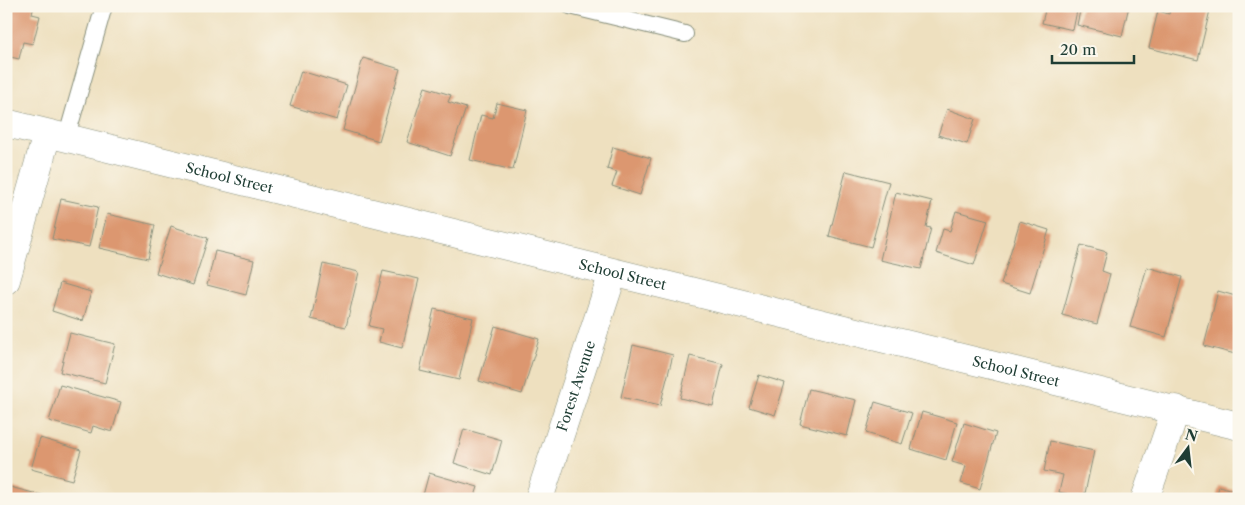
<svg xmlns="http://www.w3.org/2000/svg" width="1245" height="505" font-family="'Libre Caslon Text',serif">
<style>
.building{fill:#dc976f}
.lines{fill:none;stroke-linecap:round;stroke-linejoin:round}
.lane-casing{stroke:#868e7a;stroke-width:18}
.street-casing{stroke:#868e7a;stroke-width:29}
.secondary-casing{stroke:#868e7a;stroke-width:29}
.lane{stroke:#fff;stroke-width:16}
.street{stroke:#fff;stroke-width:28}
.secondary{stroke:#fff;stroke-width:28}
.labels{text-anchor:middle;dominant-baseline:central;stroke-width:4;stroke-linejoin:round;paint-order:stroke}
.street-label{font-size:14px;fill:#1f3d34;stroke:#fbf7ec}
</style>
<rect width="100%" height="100%" fill="#fbf7ec"/>
<filter id="ink" filterUnits="userSpaceOnUse"><feTurbulence type="fractalNoise" baseFrequency=".02" numOctaves="2"/><feDisplacementMap in="SourceGraphic" scale="10" xChannelSelector="R" yChannelSelector="G"/><feConvolveMatrix kernelMatrix="1 2 1 2 8 2 1 2 1" color-interpolation-filters="sRGB"/></filter>
<filter id="wash" filterUnits="userSpaceOnUse"><feTurbulence type="fractalNoise" baseFrequency=".0096" numOctaves="4" result="noise"/><feDisplacementMap in="SourceGraphic" scale="20" xChannelSelector="R" yChannelSelector="G"/><feGaussianBlur stdDeviation="1.12" result="paint"/><feColorMatrix in="noise" values="0 0 0 0 0 0 0 0 0 0 0 0 0 0 0 0 0 1.4 0 .05"/><feComposite in="paint" operator="in"/></filter>
<g filter="url(#wash)">
<rect width="100%" height="100%" fill="#eee0bf"/>
<g id="blocks">
<!-- building -->
<path class="building" d="M6,6h28l-2,8 8,2 -7,28 -10,-2 -4,17 -13,-3z
M1046,6h32l-5,24 -31,-7z
M1081,6h48l-7,30 -45,-11z
M1171,6h40l-13,54 -49,-12 9,-37 11,3z
M363,58l37,11 -21,72 -36,-11z
M301,71l46,14 -10,35 -47,-14z
M425,87l26,8 -3,7 18,6 -16,48 -43,-14z
M497,103l30,7 -14,60 -43,-10 11,-45 12,3z
M947,109l28,10 -8,25 -29,-9z
M613,147l38,11 -11,37 -28,-9 5,-14 -10,-3z
M846,171l43,11 -18,65 -42,-11z
M896,192l36,9 -6,26 5,1 -10,41 -41,-9z
M61,199l37,8 -9,40 -37,-8z
M956,211l32,9 -14,45 -38,-12 7,-24 7,2z
M107,214l48,11 -7,34 -49,-11z
M1020,221l29,9 -19,63 -29,-9z
M171,226l37,12 -15,47 -37,-12z
M1081,245l26,7 -5,19 8,3 -13,50 -35,-9z
M215,251l39,9 -8,35 -39,-10z
M323,264l36,8 -13,55 -35,-8z
M1147,267l35,10 -16,60 -36,-10z
M383,271l36,8 -17,69 -23,-6 3,-13 -13,-3z
M60,283l31,9 -8,29 -31,-10z
M1218,291l21,6v58l-35,-9z
M434,309l39,9 -14,62 -39,-9z
M495,326l44,13 -17,55 -43,-13z
M70,333l45,11 -10,39 -45,-11z
M633,345l40,10 -13,51 -39,-9z
M690,356l33,8 -10,42 -33,-8z
M759,375l26,8 -10,32 -26,-8z
M60,385l61,17 -9,30 -19,-6 -2,7 -42,-12z
M809,389l47,11 -9,36 -47,-12z
M875,402l37,11 -10,31 -36,-11z
M922,412l35,10 -11,38 -35,-11z
M964,423l32,10 -16,56 -19,-6 5,-17 -14,-4z
M464,429l38,11 -10,35 -38,-12z
M40,438l41,12 -9,30 -41,-11z
M1050,441l44,10 -10,47 -25,-6 4,-17 -19,-4z
M429,473l49,14 -4,12h-52z
M6,486l47,12v1h-47z
M1219,486l20,6v7h-23z"/>
</g>
</g>
<g filter="url(#ink)">
<use href="#blocks" fill-opacity="0" stroke="#868e7a" stroke-width="1"/>
<g class="lines">
<!-- lane casing -->
<g class="lane-casing">
<path id="lane" d="M570,6l115,28
M66,139l38,-133"/>
</g>
<!-- street casing -->
<g class="street-casing">
<g id="street">
<path d="M6,280l41,-146"/>
<path id="s1" d="M539,499l74,-226"/>
<path d="M1145,499l31,-90"/>
</g>
</g>
<!-- secondary casing -->
<g class="secondary-casing">
<g id="secondary">
<path id="s2" d="M6,123l1233,303"/>
</g>
</g>
<!-- lane -->
<use href="#lane" class="lane"/>
<!-- street -->
<use href="#street" class="street"/>
<!-- secondary -->
<use href="#secondary" class="secondary"/>
</g>
</g>
<g class="labels">
<!-- street labels -->
<g class="street-label">
<text stroke="none"><textPath href="#s2" startOffset="230">School Street</textPath></text>
<text stroke="none"><textPath href="#s2" startOffset="635">School Street</textPath></text>
<text stroke="none"><textPath href="#s2" startOffset="1040">School Street</textPath></text>
<text stroke="none"><textPath href="#s1" startOffset="119">Forest Avenue</textPath></text>
</g>
</g>
<!-- margin -->
<rect width="1245" height="505" fill="none" stroke="#fbf7ec" stroke-width="25"/>
<!-- north arrow -->
<g transform="translate(1188 448) rotate(15)" stroke="#fbf7ec" stroke-width="4" paint-order="stroke">
<path d="M0-4L9 19L0 12L-9 19Z" fill="#1f3d34"/>
<text y="-8" font-size="14" font-weight="bold" text-anchor="middle" fill="#1f3d34">N</text>
</g>
<!-- scale -->
<path d="M1052 55v8h82v-8" fill="none" stroke="#1f3d34" stroke-width="2.5"/>
<text x="1060" y="55" font-size="15" fill="#1f3d34" stroke="#fbf7ec" stroke-width="4" paint-order="stroke">20 m</text>
</svg>
